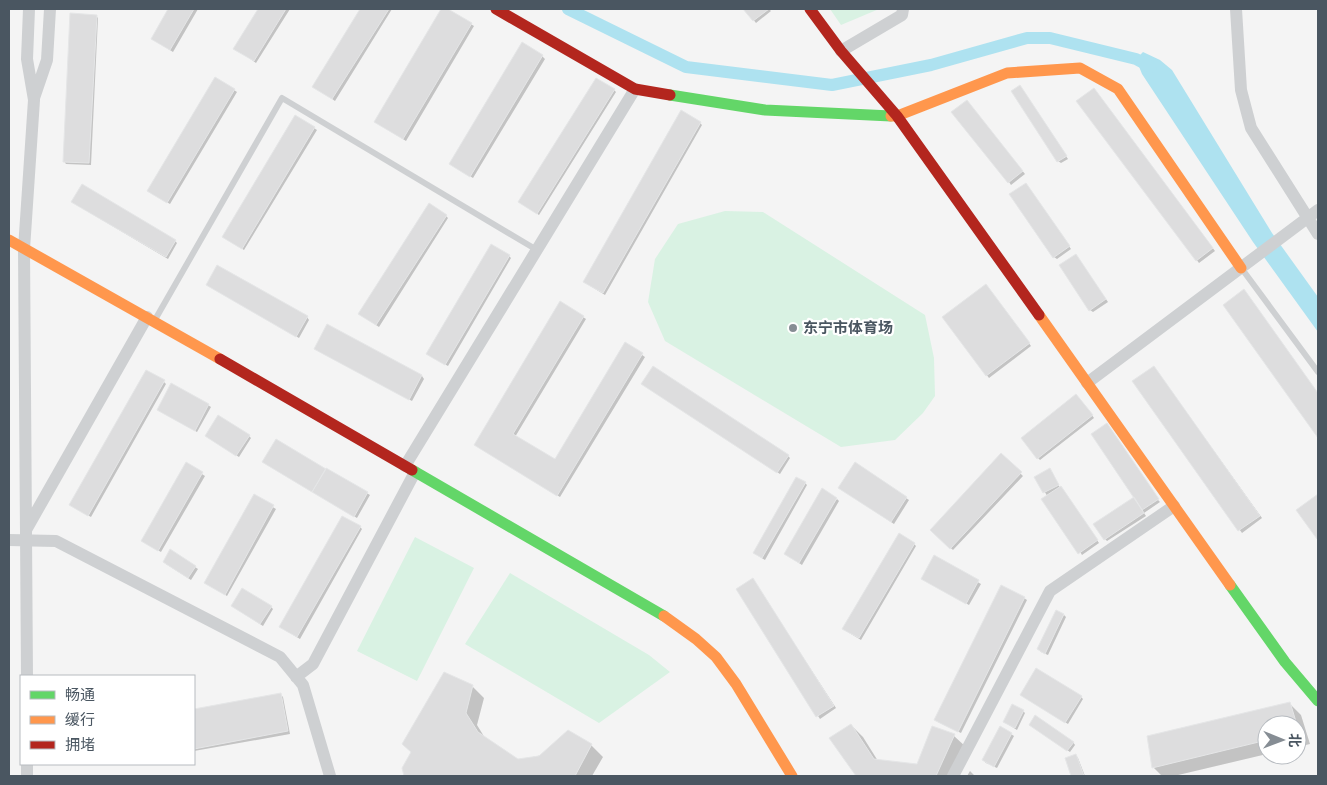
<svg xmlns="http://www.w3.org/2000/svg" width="1327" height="785" font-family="'Source Sans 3','Noto Sans SC',sans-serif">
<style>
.green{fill:#d9f2e3}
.water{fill:#aee2f0}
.shadow{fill:#0003}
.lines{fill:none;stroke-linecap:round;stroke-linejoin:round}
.canal{stroke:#aee2f0;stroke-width:12}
.building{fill:#ddddde;stroke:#e5e6e7}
.lane{stroke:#ced0d2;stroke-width:6}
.street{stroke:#ced0d2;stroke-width:12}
.fast{stroke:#63d668;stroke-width:11}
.slow{stroke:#ff974d;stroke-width:11}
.jam{stroke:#b3261e;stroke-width:11}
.poi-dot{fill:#868d94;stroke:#fff;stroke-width:2}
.labels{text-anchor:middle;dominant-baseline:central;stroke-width:4.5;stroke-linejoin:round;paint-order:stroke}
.poi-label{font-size:15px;font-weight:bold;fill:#4a5661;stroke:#fff;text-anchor:start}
</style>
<rect width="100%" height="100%" fill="#f4f4f4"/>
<!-- green -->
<path class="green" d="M830,9h49l-38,16z
M725,211l38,1 162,103 9,43 1,38 -12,17 -28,27 -54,7 -176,-106 -17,-39 7,-43 23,-35z
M415,537l59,31 -57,113 -60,-30z
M510,573l139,82 21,17 -71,51 -134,-79z"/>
<!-- water -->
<path class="water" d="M1143,52l17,8 12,10 100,163 46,64v35l-65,-90 -111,-168 -6,-15z"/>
<!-- shadow -->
<path class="shadow" d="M169,9h29l-25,43 -21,-13z
M259,9h31l-34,54 -21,-15z
M362,9h30l-57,92 -22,-15z
M443,9h3l28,17 -68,115 -31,-19z
M745,9h24l2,2 -15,12z
M96,16l2,2 -7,147 -25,-1 -2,-3z
M542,56l3,3 -72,119 -20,-12z
M1022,89l46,70 -7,4 -3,-2z
M234,90l3,2 -67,112 -19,-11z
M614,90l2,2 -77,123 -17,-11z
M1096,92l119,159 -16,12 -121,-161z
M969,104l56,70 -14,11 -2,-3z
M700,123l2,2 -97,170 -18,-11z
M314,128l3,2 -73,120 -18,-11 -2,-2z
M1028,187l43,62 -14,10 -3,-2z
M75,204l100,37 2,2 -9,16z
M446,216l2,2 -69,109 -17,-11z
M509,256l2,2 -63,108 -18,-10z
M1078,258l30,44 -15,10 -3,-2z
M207,285l100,32 2,3 -10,18z
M988,288l43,58 -42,32 -45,-60z
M561,303l25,16 -71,118 40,24 71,-117 19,13 -85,140 -82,-50z
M327,326l95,50 2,3 -12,22 -94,-50z
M1156,370l106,148 -20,15 -108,-151z
M164,382l2,2 -75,133 -18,-10z
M645,386l143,70 2,2 -10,16z
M1079,398l15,20 -54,42 -2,-2z
M208,405l3,2 -14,25 -36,-20z
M1093,434l67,68 -16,11 2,3 -39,25 -2,-2 30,-42z
M249,436l2,2 -12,19 -30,-19z
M1001,455l22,21 -70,74 -22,-20z
M186,464l19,12 -44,76 -16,-9z
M266,464l60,7 1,-2 43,26 -13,23z
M855,464l54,36 -15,24 -52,-34z
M1052,472l8,16 3,2 36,53 -17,12 -46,-78z
M805,483l2,2 -42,75 -8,-5 -3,-2z
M254,496l22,13 -49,87 -21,-13z
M837,499l2,2 -37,64 -14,-9 -3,-2z
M360,527l2,2 -62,110 -17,-10z
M914,544l2,2 -55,94 -15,-9z
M171,551l27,18 -7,11 -25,-16z
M934,557l47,27 -12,21 -44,-24z
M753,580l83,128 -16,11 -83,-129z
M1024,598l3,2 -66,133 -23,-11z
M271,607l2,2 -10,17 -28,-18z
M1064,615l2,2 -18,38 -7,-3 -2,-3z
M472,686l12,12 -7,27 8,13 33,22 73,-15 12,12 -11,19h-187l-2,-8 9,-15 -9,-9z
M281,695l2,2 7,37 -96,17v-40z
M1024,697h57l2,2 -15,25z
M1289,703l12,12 9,29 -13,3v-22h-30v29l-93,22h-12l-9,-9z
M1023,711l2,2 -8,17 -13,-8z
M851,725l12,12 15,24 40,4 36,-29 12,11 -14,29h-95l-26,-38z
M1033,727l40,15 2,3 -5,7z
M1011,734l3,2 -17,32 -11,-5 -3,-3z
M1076,755l2,3 7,18h-13l-6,-17z
M970,771l5,5h-8z"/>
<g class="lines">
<!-- canal -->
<path class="canal" d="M568,9l118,58 146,18 99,-20 96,-27h23l86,21 15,8"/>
</g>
<!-- building -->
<path class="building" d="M168,9h26l-24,41 -19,-11z
M258,9h28l-32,52 -21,-12z
M360,9h29l-57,90 -20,-12z
M441,9h7l24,14 -69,116 -29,-17z
M743,9h26l-16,12z
M70,13l27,2 -8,148 -26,-1z
M522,42l21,13 -73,122 -21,-13z
M215,77l20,12 -68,114 -20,-12z
M596,78l19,11 -78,125 -19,-12z
M1020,85l47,71 -10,6 -46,-71z
M1094,88l119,160 -17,13 -120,-160z
M967,100l56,71 -15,12 -57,-71z
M681,110l20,12 -98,171 -20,-11z
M295,115l20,12 -73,122 -20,-12z
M1026,183l44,63 -17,12 -44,-64z
M82,184l94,56 -10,17 -95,-55z
M429,203l18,12 -71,110 -18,-11z
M491,244l19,11 -65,110 -19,-11z
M1076,254l30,45 -17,12 -30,-46z
M217,265l91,51 -12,21 -90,-52z
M986,284l44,59 -44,33 -44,-59z
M1244,289l74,104v45l-95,-133z
M560,301l24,15 -71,118 42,25 70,-117 18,11 -86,143 -83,-51z
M327,324l95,51 -13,25 -95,-51z
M653,366l136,89 -12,18 -136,-89z
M1154,366l106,150 -22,15 -106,-150z
M146,370l19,10 -77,136 -19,-11z
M171,383l38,21 -14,27 -38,-21z
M1076,394l17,21 -56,44 -16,-21z
M218,415l32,20 -14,21 -31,-20z
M1107,423l52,76 -17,11 -51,-76z
M276,439l50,30 -14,23 -50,-30z
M1001,453l21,19 -72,77 -20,-19z
M186,462l17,10 -45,79 -17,-10z
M855,462l52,35 -16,25 -53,-34z
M326,468l42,24 -14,25 -42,-25z
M1050,468l9,17 -16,8 -9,-16z
M796,477l10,5 -44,76 -9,-5z
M1061,486l37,54 -20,14 -37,-55z
M822,488l15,10 -38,65 -15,-9z
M254,494l20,11 -49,90 -21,-12z
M1318,494v45h-1l-21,-29z
M1134,497l10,16 -40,27 -11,-16z
M342,516l19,10 -64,111 -18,-10z
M899,533l16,10 -56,95 -17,-9z
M170,549l26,17 -8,12 -25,-16z
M934,555l45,25 -13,24 -45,-25z
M753,578l81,128 -18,11 -80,-128z
M1001,585l24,12 -67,135 -24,-12z
M242,588l30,18 -12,18 -29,-18z
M1056,610l8,4 -19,40 -8,-5z
M1036,668l46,28 -17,27 -45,-28z
M444,672l29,13 -7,28 12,19 40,27 21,-3 29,-26 24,14 -17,32h-171l-2,-8 9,-16 -9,-8z
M281,693l7,38 -94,18v-40z
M1290,702l7,23h-30v15l-115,28 -5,-32z
M1012,704l12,6 -9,18 -12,-6z
M1035,715l39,27 -7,9 -38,-26z
M851,724l23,35 43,5 15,-38 23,8 -19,42h-80l-27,-38z
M1000,726l12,7 -18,34 -12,-7z
M1076,754l8,22h-13l-6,-18z"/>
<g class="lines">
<!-- lane -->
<path class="lane" d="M1242,269l76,103
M156,318l126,-220 255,152"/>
<!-- street -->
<path class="street" d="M1236,9l5,81 10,38 67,106
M841,51l61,-36 1,-6
M34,98l13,-38 3,-51
M1087,383l231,-173
M405,466l230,-377
M26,530l121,-213
M9,540l47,1 224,116 23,28 27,91
M27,676l-3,-427 10,-149 -7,-41 2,-50
M296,677l17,-13 102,-192
M27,764v12
M953,776l97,-185 124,-85"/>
<!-- fast -->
<path class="fast" d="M670,95l95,15 126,6
M412,470l252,146
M1230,585l55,77 33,39"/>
<!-- slow -->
<path class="slow" d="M891,116h6l110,-43 73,-5 38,21 123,179
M9,240l211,119
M1039,315l191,270
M664,616l32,23 20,18 20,27 56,92"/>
<!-- jam -->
<path class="jam" d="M496,9l139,80 35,6
M810,9l31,42 56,65 142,199
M220,359l192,111"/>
</g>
<!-- markers -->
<circle class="poi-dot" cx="793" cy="328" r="5"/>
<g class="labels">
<!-- poi labels -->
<g class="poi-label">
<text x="803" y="328">东宁市体育场</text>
</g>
</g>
<!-- border -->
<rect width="1327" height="785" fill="none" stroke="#4a5661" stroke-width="20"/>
<!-- legend -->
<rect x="20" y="675" width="175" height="90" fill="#ffffff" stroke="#b7bbc0"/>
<rect x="30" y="691" width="25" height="8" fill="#63d668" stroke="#b7bbc0"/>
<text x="65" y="700" font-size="15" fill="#4a5661">畅通</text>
<rect x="30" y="716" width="25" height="8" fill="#ff974d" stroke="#b7bbc0"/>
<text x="65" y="725" font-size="15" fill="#4a5661">缓行</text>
<rect x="30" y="741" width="25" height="8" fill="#b3261e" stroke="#b7bbc0"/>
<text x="65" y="750" font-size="15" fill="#4a5661">拥堵</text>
<!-- north arrow -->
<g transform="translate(1282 740) rotate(91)"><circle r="24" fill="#ffffff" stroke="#b7bbc0"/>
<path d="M0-4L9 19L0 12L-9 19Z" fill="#868d94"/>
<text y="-8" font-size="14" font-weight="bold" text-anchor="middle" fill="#4a5661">北</text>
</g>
</svg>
